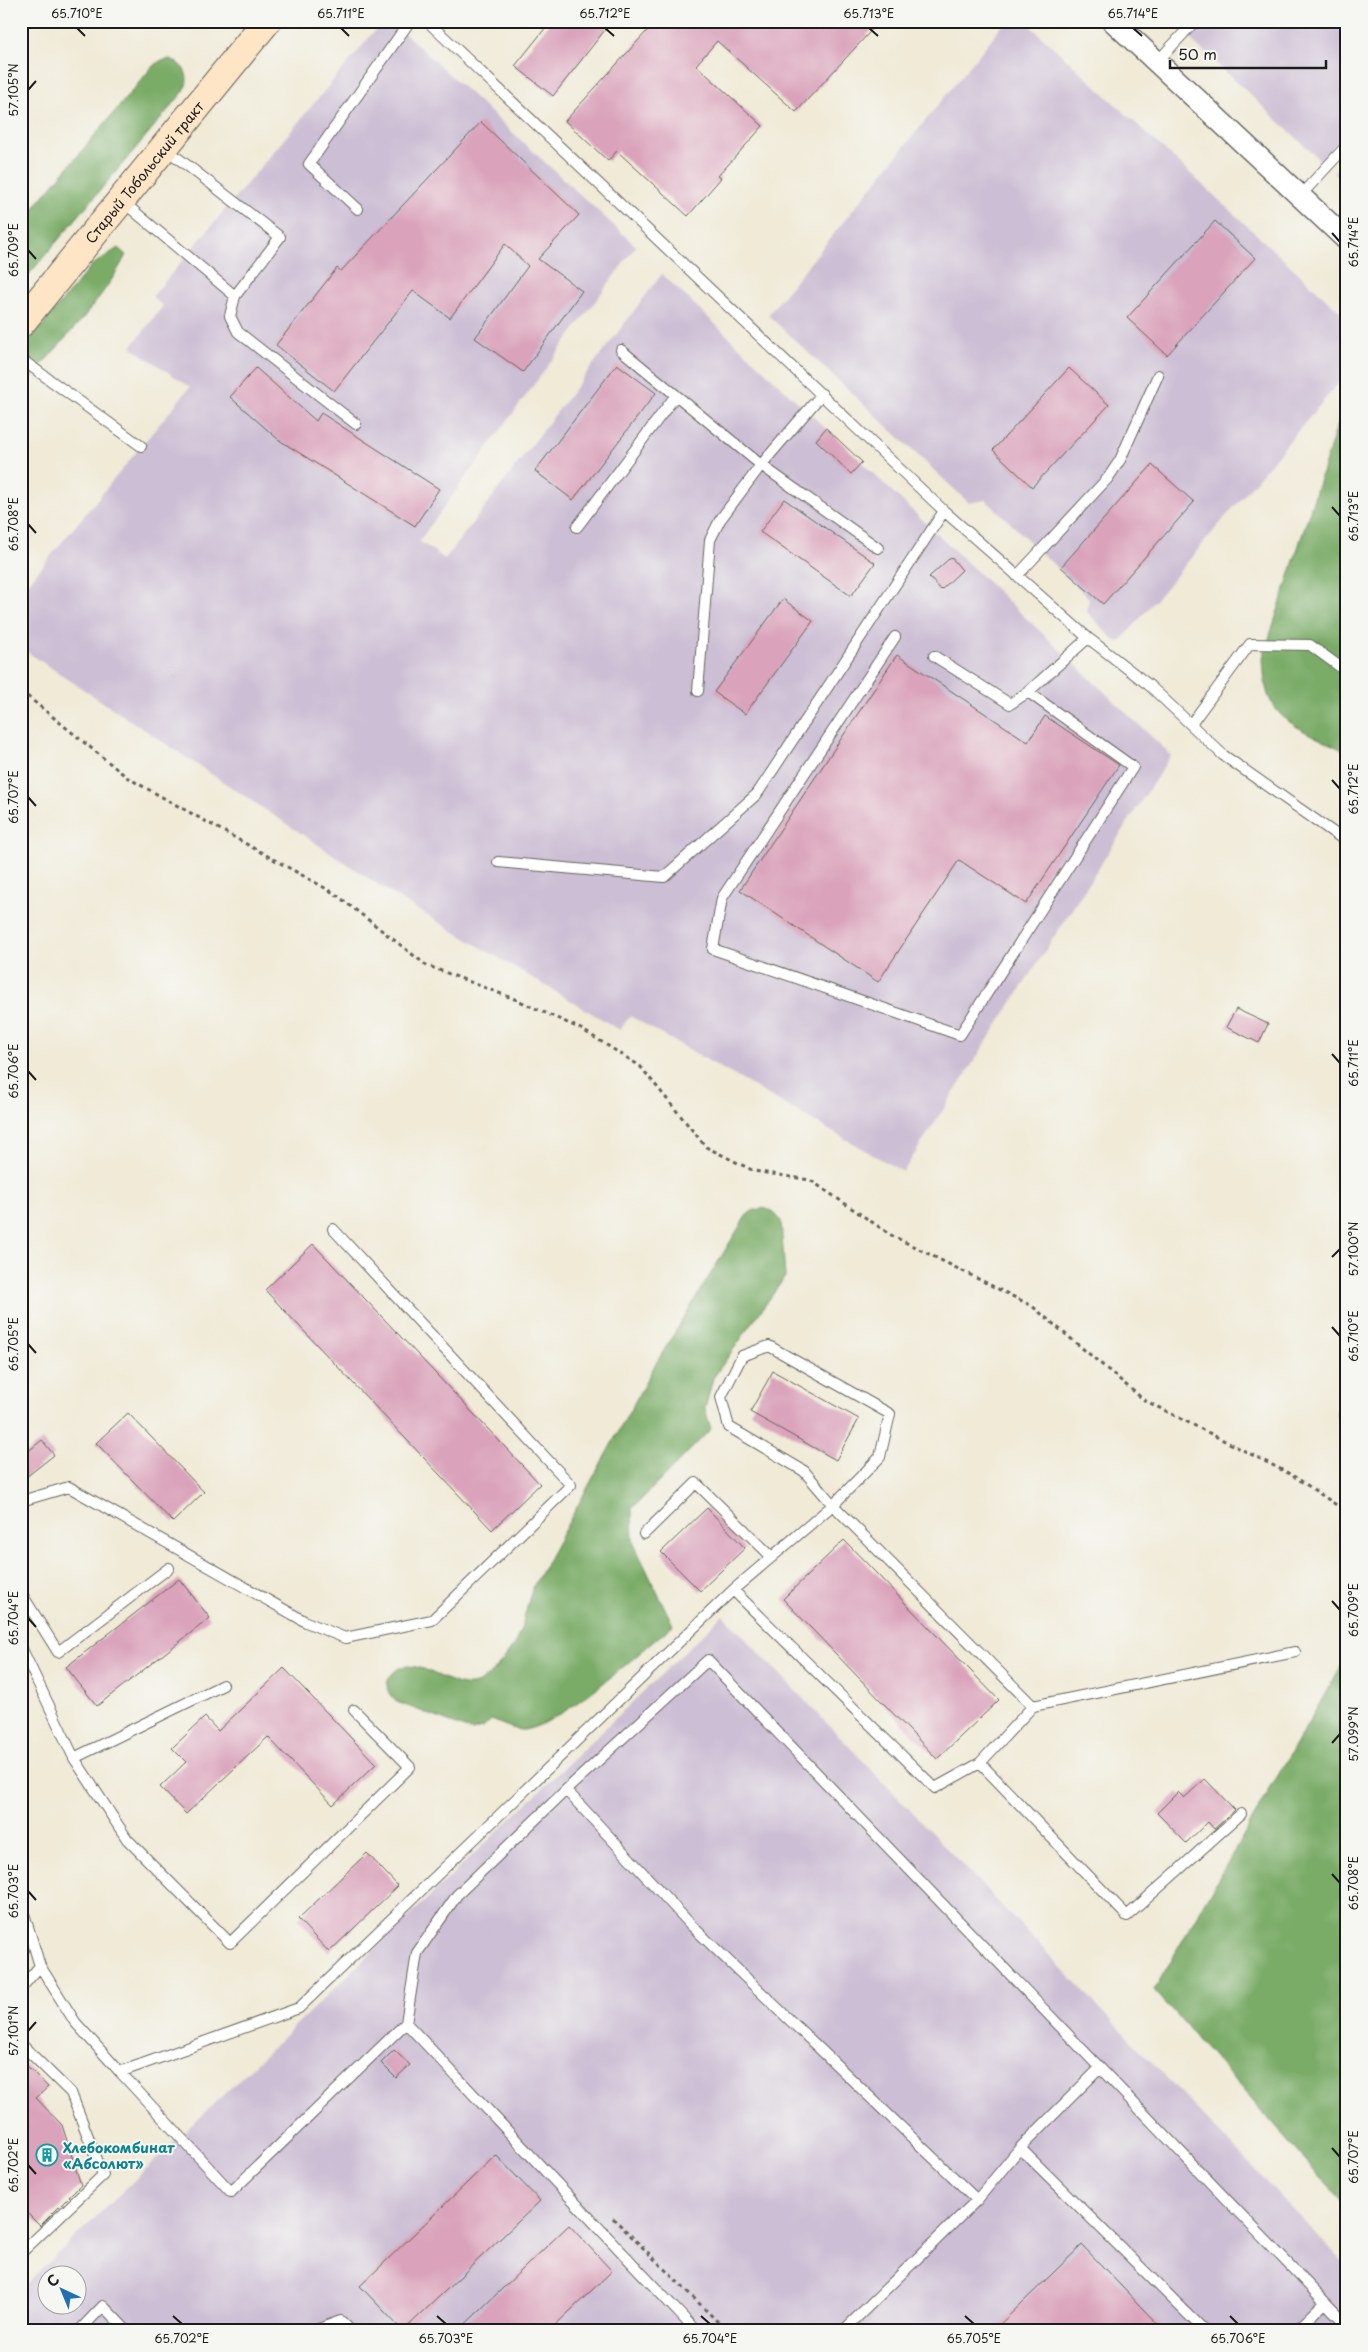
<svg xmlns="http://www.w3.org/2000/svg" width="1368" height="2352" font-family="'Playpen Sans',sans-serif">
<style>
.industrial{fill:#ccbed4;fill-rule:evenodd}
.forest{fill:#7aac67;stroke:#4b6442}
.building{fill:#daa3bb}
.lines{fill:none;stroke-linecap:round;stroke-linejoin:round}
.lane-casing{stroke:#66645d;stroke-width:12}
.street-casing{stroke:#66645d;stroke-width:24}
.secondary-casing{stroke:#66645d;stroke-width:30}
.path{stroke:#66645d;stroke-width:3;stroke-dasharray:4 4;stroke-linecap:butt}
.lane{stroke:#fff;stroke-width:10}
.street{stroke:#fff;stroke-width:21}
.secondary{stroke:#fee5c5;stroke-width:28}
.ticks{fill:none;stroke:#1c1c1c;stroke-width:2}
.labels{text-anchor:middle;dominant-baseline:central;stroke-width:4;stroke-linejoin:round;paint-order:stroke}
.street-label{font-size:14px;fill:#1c1c1c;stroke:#f6f6f2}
.culture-label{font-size:14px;font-weight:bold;fill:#0d838f;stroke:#f6f6f2;text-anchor:start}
.neatline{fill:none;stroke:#1c1c1c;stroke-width:2}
.ticks-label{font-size:12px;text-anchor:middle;fill:#1c1c1c}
</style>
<rect width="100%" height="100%" fill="#f6f6f2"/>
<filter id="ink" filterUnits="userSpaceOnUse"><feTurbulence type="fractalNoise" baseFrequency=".02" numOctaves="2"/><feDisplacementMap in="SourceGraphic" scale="10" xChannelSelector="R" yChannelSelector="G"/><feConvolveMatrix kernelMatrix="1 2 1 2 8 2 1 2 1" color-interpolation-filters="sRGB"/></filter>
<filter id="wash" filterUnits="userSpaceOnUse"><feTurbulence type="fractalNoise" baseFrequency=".0096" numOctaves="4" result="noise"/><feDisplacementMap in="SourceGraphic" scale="20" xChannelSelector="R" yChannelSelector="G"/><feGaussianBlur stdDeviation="1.12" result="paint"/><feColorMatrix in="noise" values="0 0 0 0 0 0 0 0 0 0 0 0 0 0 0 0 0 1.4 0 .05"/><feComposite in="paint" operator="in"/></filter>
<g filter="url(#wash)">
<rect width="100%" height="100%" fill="#f0ead7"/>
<!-- industrial -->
<path class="industrial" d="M383,21h7l12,10 234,215 -217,295 26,18 217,-285 509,481 -268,417 -273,-156 -10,14 -217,-129 -382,-253v-56l169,-205 -59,-40 32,-41 -11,-9z
M1006,21h19l322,297v55l-227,269 -6,-2 -27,-28 2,-14 -103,-98 -17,3 -201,-188z
M1171,21h176v111l-27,28z
M1347,158v26l-13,-12z
M723,1615l624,651v65h-1326v-42zM48,2274h30v30h-30z"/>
<!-- forest -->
<path class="forest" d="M170,59c15,7 21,16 14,32l-163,193v-61l132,-157 7,-5z
M118,248l8,7c-25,49 -69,91 -105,133v-37l70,-85z
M1347,395v357c-22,-11 -62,-26 -74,-47 -9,-13 -9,-33 -10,-48z
M762,1208l11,3 8,10 4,56 -72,101 -8,31 6,20 -79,80 1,33 40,83c-32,26 -112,100 -149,105 -9,1 -24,-7 -33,-10l-7,7 -12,4 -75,-29c-5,-4 -9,-9 -10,-15 0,-6 2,-10 6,-14 22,-25 64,27 89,8 16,-12 35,-36 40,-56 5,-15 6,-25 12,-40l121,-220 91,-149 6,-5z
M1347,1391v36l-8,-5 -3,-11z
M1347,1656v551l-193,-217z"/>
<g id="blocks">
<!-- building -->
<path class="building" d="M551,21h61l-59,75 -38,-30z
M656,21h224l-84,91 -79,-71 -21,24 67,61 -45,50 3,2 -33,38 -71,-65 -9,10 -43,-40z
M481,122l98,93 -41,44 44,32 -59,81 -48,-34 53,-72 -23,-22 -55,74 -37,-27 -79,100 -58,-46 61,-77 4,3z
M1215,221l40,37 -88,97 -40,-37z
M617,364l39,29 -83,107 -38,-29z
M256,368l60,53 5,-8 118,76 -24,37 -136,-86 -49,-43z
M1069,368l40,37 -77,82 -39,-37z
M826,428l36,34 -11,12 -35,-34z
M1152,465l42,37 -91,102 -42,-37z
M784,499l91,64 -24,33 -91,-64z
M951,557l11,13 -21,20 -12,-13z
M783,599l30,22 -68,93 -31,-22z
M897,655l131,87 17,-26 74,49 -93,139 -67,-44 -81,122 -138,-92z
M1236,1009l32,15 -9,19 -33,-16z
M313,1244l227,240 -48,46 -227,-240z
M773,1371l86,48 -23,41 -86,-48z
M128,1413l76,79 -31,30 -77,-79z
M42,1440l12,15 -33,26v-24z
M707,1508l38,40 -45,43 -39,-39z
M844,1540l155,160 -62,59 -154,-160z
M179,1579l31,39 -113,88 -31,-39z
M284,1668l92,96 -43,41 -65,-68 -82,77 -26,-27 26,-25 -14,-14 33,-31 13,14z
M1205,1779l30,31 -21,19 -6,-7 -22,21 -29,-30 21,-21 6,6z
M367,1853l31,33 -69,66 -31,-33z
M394,2050l16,15 -14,13 -15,-15z
M21,2060l27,27 -12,11 26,27 19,60 -41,41 -19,-19z
M496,2155l44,46 -137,130 -43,-45z
M569,2225l43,46 -63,60h-91z
M1082,2245l82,86h-171z"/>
</g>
</g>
<g filter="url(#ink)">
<use href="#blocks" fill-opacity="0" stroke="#66645d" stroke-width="1"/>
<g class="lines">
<!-- lane casing -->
<g class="lane-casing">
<path id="lane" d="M427,21l517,490 144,127 -60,54 -18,12 -76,-48
M1157,62l38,-41
M166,149l114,88 -45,59
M1300,196l47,-51
M122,201l113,95 -5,20 8,16 118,92
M358,209l-49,-45 101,-143
M621,350l140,115 61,-71
M21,359l120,87
M577,527l99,-132
M1017,576l91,-98 12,-18 38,-85
M895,637l-173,261 -9,51 247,86 173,-268 -105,-75
M1088,638l62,48 73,69 124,87
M698,691l12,-151 10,-20 41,-55 117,83
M1191,724l59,-80 60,1 37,27
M498,862l166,15 93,-83 187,-283
M21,1501l48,-14 237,135 39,16 87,-18 139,-135 -238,-256
M644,1534l52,-51 76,74
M21,1593l37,59 111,-84
M21,1647l53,111 149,-73
M1033,1706l262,-54
M74,1758l53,81 103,104 180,-176 -56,-57
M980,1763l147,153 114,-102
M566,1790l126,136 285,274
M21,1904l19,62 35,56 45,50 179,-64 434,-418 202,198 45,-25 53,-57 -200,-201 -29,-34 -75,-44 -8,-30 21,-41 27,-10 121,68 -10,43 -47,48 -100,85
M21,1988l19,-22
M406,2023l11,-70 40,-58 109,-105 142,-130 639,665
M21,2044l50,49 32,82 -82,78
M120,2072l111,120 175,-169 290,308
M1020,2148l185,183
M79,2331l24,-25 24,25
M313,2331l28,-10 10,10
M843,2331l134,-131 43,-52 80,-80
M1296,2331l29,-28"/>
</g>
<!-- street casing -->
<g class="street-casing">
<path id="street" d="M1113,21l234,219"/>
</g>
<!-- secondary casing -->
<g class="secondary-casing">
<g id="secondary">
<path id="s1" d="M21,323l246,-302"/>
</g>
</g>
<!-- path -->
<path class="path" d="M21,691l107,87 206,115 92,72 91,35 64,29 59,37 66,81 48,24 56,9 81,55 141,71 112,94 148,75 55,37
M613,2218l114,113"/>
<!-- lane -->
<use href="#lane" class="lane"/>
<!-- street -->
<use href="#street" class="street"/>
<!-- secondary -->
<use href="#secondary" class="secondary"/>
</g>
</g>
<!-- ticks -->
<path class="ticks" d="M77,28l8,8M341,28l8,8M605,28l9,8M869,28l9,8M1133,28l9,8M28,90l8,-9M1332,233l8,9M28,250l8,9M1332,507l8,9M28,524l8,9M1332,780l8,9M28,797l8,9M1332,1054l8,9M28,1071l8,9M1332,1257l8,-8M1332,1327l8,9M28,1344l8,9M1332,1601l8,9M28,1618l8,9M1332,1743l8,-9M1332,1874l8,9M28,1891l8,9M28,2031l8,-9M1332,2148l8,9M28,2165l8,9M173,2316l9,8M437,2316l9,8M701,2316l9,8M965,2316l9,8M1230,2316l8,8"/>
<!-- icons -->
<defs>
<g id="building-ring" transform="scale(1.125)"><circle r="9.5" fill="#f6f6f2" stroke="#0f9aa8" stroke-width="1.5"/><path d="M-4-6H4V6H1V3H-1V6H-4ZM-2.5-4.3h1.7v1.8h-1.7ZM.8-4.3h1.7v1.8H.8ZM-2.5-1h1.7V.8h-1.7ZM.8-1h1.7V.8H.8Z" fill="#0f9aa8"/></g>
</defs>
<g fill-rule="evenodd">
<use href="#building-ring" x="47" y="2155"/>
</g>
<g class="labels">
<!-- street labels -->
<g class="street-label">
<text stroke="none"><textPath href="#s1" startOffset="195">Старый Тобольский тракт</textPath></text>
</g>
<!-- culture labels -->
<g class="culture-label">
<text x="63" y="2147">Хлебокомбинат<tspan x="63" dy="16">«Абсолют»</tspan></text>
</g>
</g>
<!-- margin -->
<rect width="1368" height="2352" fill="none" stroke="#f6f6f2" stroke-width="55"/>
<!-- north arrow -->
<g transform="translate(62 2290) rotate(316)"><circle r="24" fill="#f6f6f2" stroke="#9f9f9c"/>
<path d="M0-4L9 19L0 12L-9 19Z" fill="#1f6fb2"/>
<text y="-8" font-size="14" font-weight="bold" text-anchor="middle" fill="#1c1c1c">С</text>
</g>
<!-- scale -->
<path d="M1170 60v8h156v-8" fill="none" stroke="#1c1c1c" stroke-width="2.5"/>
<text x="1178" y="60" font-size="15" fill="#1c1c1c" stroke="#f6f6f2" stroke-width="4" paint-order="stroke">50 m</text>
<rect x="28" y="28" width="1312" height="2296" class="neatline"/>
<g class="ticks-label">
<text x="77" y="18">65.710°E</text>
<text x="341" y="18">65.711°E</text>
<text x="605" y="18">65.712°E</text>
<text x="869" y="18">65.713°E</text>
<text x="1133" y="18">65.714°E</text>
<text transform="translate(14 90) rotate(-90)" y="4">57.105°N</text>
<text transform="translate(1354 242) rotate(-90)" y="4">65.714°E</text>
<text transform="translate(14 250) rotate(-90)" y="4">65.709°E</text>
<text transform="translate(1354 516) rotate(-90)" y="4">65.713°E</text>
<text transform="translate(14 524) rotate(-90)" y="4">65.708°E</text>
<text transform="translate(1354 789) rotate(-90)" y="4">65.712°E</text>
<text transform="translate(14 797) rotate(-90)" y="4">65.707°E</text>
<text transform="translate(1354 1063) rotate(-90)" y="4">65.711°E</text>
<text transform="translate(14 1071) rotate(-90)" y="4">65.706°E</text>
<text transform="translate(1354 1249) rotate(-90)" y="4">57.100°N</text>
<text transform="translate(1354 1336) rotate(-90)" y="4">65.710°E</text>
<text transform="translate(14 1344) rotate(-90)" y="4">65.705°E</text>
<text transform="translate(1354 1610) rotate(-90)" y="4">65.709°E</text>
<text transform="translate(14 1618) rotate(-90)" y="4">65.704°E</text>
<text transform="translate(1354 1734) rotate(-90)" y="4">57.099°N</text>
<text transform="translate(1354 1883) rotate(-90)" y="4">65.708°E</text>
<text transform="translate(14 1891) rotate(-90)" y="4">65.703°E</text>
<text transform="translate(14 2031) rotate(-90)" y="4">57.101°N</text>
<text transform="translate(1354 2157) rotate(-90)" y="4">65.707°E</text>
<text transform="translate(14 2165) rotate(-90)" y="4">65.702°E</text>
<text x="182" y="2343">65.702°E</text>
<text x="446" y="2343">65.703°E</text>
<text x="710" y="2343">65.704°E</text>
<text x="974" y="2343">65.705°E</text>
<text x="1238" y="2343">65.706°E</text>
</g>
</svg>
